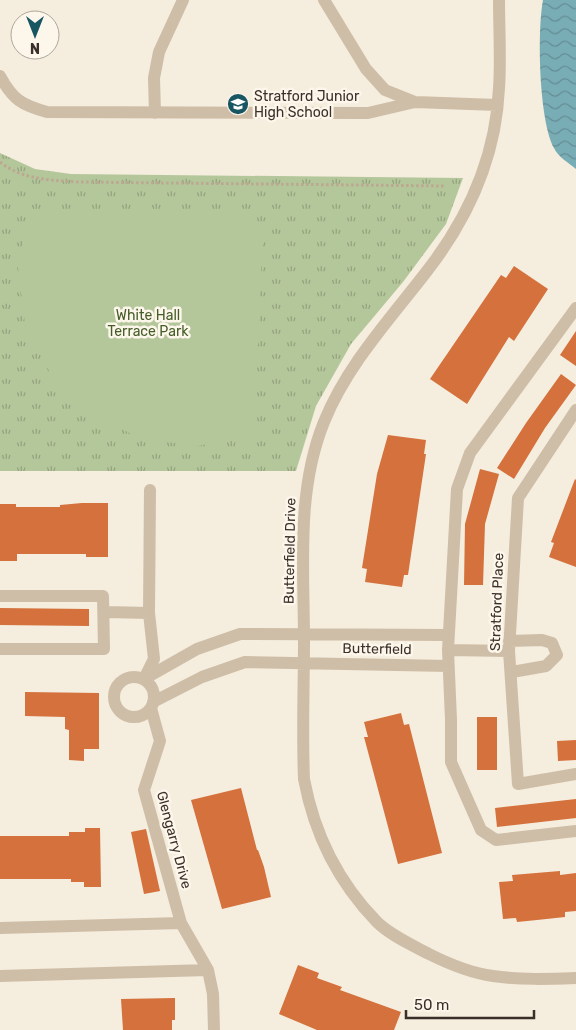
<svg xmlns="http://www.w3.org/2000/svg" width="576" height="1030" font-family="Rubik,sans-serif">
<style>
.park{fill:url(#park-tufts)}
.garden{fill:#b4c79b}
.water{fill:url(#water-waves)}
.building{fill:#d4713d}
.lines{fill:none;stroke-linecap:round;stroke-linejoin:round}
.path{stroke:#bca891;stroke-width:3;stroke-dasharray:2.5 2.5;stroke-linecap:butt}
.minor{stroke:#cfbea7;stroke-width:12}
.labels{text-anchor:middle;dominant-baseline:central;stroke-width:5;stroke-linejoin:round;paint-order:stroke}
.poi-label{font-size:14px;fill:#3b3029;stroke:#fcf6eb;text-anchor:start}
.park-label{font-size:14px;fill:#455d29;stroke:#fcf6eb}
.street-label{font-size:14px;fill:#3b3029;stroke:#fcf6eb}
</style>
<defs>
<pattern id="park-tufts" width="24" height="20" patternUnits="userSpaceOnUse" patternTransform="scale(1.25)"><rect width="24" height="20" fill="#b4c79b"/><path d="M3 7l-1-3M5 7V3M7 7l1-3M15 17l-1-3M17 17v-4M19 17l1-3" fill="none" stroke="#94a27e"/></pattern>
<pattern id="water-waves" width="16" height="10" patternUnits="userSpaceOnUse" patternTransform="scale(1.25)"><rect width="16" height="10" fill="#79adb6"/><path d="M0 5q4-4 8 0t8 0" fill="none" stroke="#648d94"/></pattern>
</defs>
<rect width="100%" height="100%" fill="#f5eddd"/>
<!-- park -->
<path class="park" d="M0,153l35,16 36,5 392,4 -17,46 -43,58 -52,62 -35,62 -20,65h-296z"/>
<!-- garden -->
<path class="garden" d="M28,212l218,4 17,15 -9,203 -56,12 -56,-7 -51,-25 -40,-39 -26,-51 -7,-56z"/>
<!-- water -->
<path class="water" d="M543,0h33v169c-7,-6 -18,-12 -22,-21 -15,-28 -17,-116 -11,-148z"/>
<!-- building -->
<path class="building" d="M514,266l34,23 -34,52 -5,-4 -42,67 -37,-25 71,-104 5,3z
M576,331v35l-16,-11z
M561,374l15,11 -31,43 -31,51 -17,-11 29,-45z
M388,435l38,5 -2,14h2l-18,121h-4l-2,12 -37,-5 2,-13 -5,-1 15,-94z
M480,469l19,5 -14,50 -2,61h-19l1,-61z
M575,479l1,1v87l-27,-10 5,-14 -3,-1z
M82,503h26v54h-22v-3h-69v7h-17v-57h16v3h44v-2z
M0,608l89,1v17l-89,-1z
M25,692l74,1v56h-15v12l-15,-1v-30l-4,-1v-12l-40,-1z
M401,713l3,12 5,-1 33,129 -44,11 -34,-127h4l-4,-15z
M477,717h20v53h-20z
M576,740v20l-18,1 -1,-20z
M241,788l16,62h1l6,17 7,30 -49,12 -31,-109z
M576,799v19l-79,9 -2,-19z
M85,828h15l1,59h-17v-5h-13v-3h-71v-43h69v-4h16z
M146,829l14,62 -16,3 -13,-62z
M560,871v4l16,-2v38l-11,1v5l-28,3 -20,2 -1,-4 -13,1 -4,-37 14,-1 -1,-6z
M298,965l21,8 -2,5 25,9 -2,3 61,22 -7,18h-77l-38,-16z
M175,998v22h-3v10h-49l-2,-31z"/>
<g class="lines">
<!-- path -->
<path class="path" d="M0,162c23,18 50,18 78,20l368,4"/>
<!-- minor -->
<path class="minor" d="M324,0l42,69 19,21 30,12
M499,0c0,29 2,59 0,88 -3,68 -30,129 -72,183 -37,48 -80,94 -103,151 -28,69 -20,146 -20,219 0,46 -2,92 0,138 10,54 34,103 73,143 13,13 35,23 52,32 20,10 41,19 64,22 27,4 55,3 83,2
M0,76c13,24 22,29 47,36l321,1 47,-11 82,3
M155,113l-1,-35 5,-26 24,-52
M576,308l-106,145 -13,36 -9,161 3,70v42l30,68 15,10 80,-9
M576,410l-58,88 -9,153 9,133 58,-10
M0,596h103l1,53h-104
M105,612l44,1
M509,641l33,-1 10,3 5,12 -11,11 -34,6
M448,650l61,1
M114 697a20 20 0 1 1 40 0a20 20 0 1 1-40 0Z
M144,679l53,-30 43,-15 208,1
M144,679l10,-20 -5,-46 1,-123
M153,702l49,-25 43,-15 203,4
M151,708l9,33 -16,49 37,133 27,47 5,24 1,36
M0,928l181,-5
M0,976l208,-6"/>
</g>
<!-- icons -->
<defs>
<g id="school-disc" transform="scale(1.125)"><circle r="9.5" fill="#185662" stroke="#fcf6eb"/><path d="M0-5L7-2L0 1L-7-2ZM-4 1L0 2.5L4 1V4Q0 6-4 4Z" fill="#fff"/></g>
</defs>
<g fill-rule="evenodd">
<use href="#school-disc" x="238" y="104"/>
</g>
<g class="labels">
<!-- poi labels -->
<g class="poi-label">
<text x="254" y="96">Stratford Junior<tspan x="254" dy="16">High School</tspan></text>
</g>
<!-- park labels -->
<g class="park-label">
<text x="148" y="315">White Hall<tspan x="148" dy="16">Terrace Park</tspan></text>
</g>
<!-- street labels -->
<g class="street-label">
<text transform="translate(290 551) rotate(-89)">Butterfield Drive</text>
<text transform="translate(497 602) rotate(-88)">Stratford Place</text>
<text transform="translate(377 649) rotate(1)">Butterfield</text>
<text transform="translate(174 840) rotate(75)">Glengarry Drive</text>
</g>
</g>
<!-- north arrow -->
<g transform="translate(35 35) rotate(180)"><circle r="24" fill="#fcf6eb" stroke="#afa79d"/>
<path d="M0-4L9 19L0 12L-9 19Z" fill="#185662"/>
<text y="-8" font-size="14" font-weight="bold" text-anchor="middle" fill="#3b3029">N</text>
</g>
<!-- scale -->
<path d="M406 1010v8h128v-8" fill="none" stroke="#3b3029" stroke-width="2.5"/>
<text x="414" y="1010" font-size="15" fill="#3b3029" stroke="#fcf6eb" stroke-width="4" paint-order="stroke">50 m</text>
</svg>
